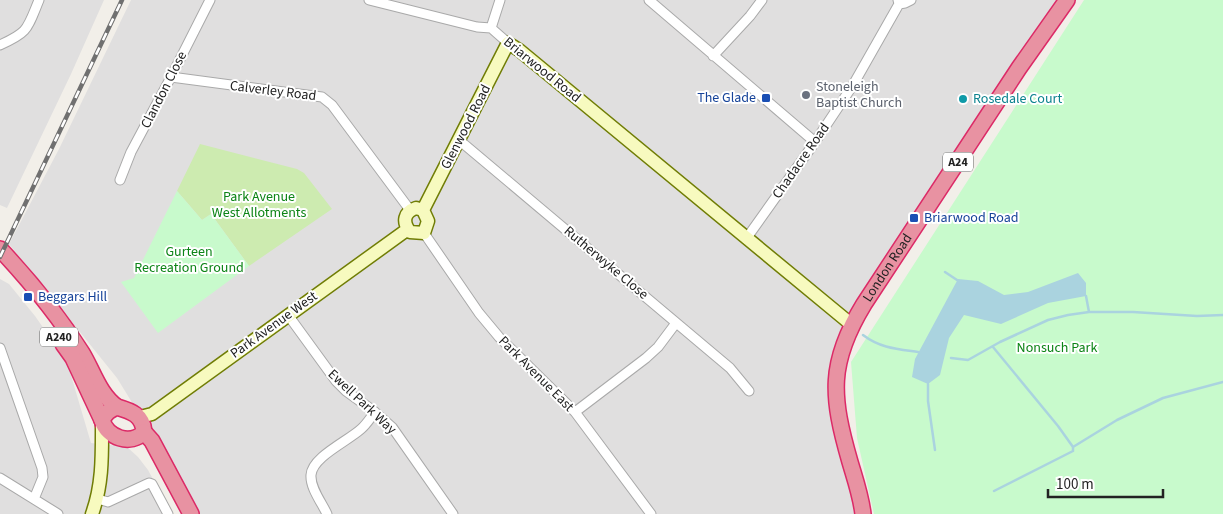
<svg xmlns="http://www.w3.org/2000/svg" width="1223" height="514" font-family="'Source Sans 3',sans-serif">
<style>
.residential{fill:#e0dfdf}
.grass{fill:#cdebb0}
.park{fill:#c8facc}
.water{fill:#aad3df}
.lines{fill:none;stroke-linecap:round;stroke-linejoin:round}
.stream{stroke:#aad3df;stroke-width:2.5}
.street-casing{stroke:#a9a9a9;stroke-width:11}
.secondary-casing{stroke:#707d05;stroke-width:15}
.highway-casing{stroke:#dc2a67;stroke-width:18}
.street{stroke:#fff;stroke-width:9}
.secondary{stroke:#f7fabf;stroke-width:12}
.highway{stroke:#e892a2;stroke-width:15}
.rail-casing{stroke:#707070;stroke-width:4.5}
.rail{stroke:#fff;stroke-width:2.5;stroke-dasharray:8;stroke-linecap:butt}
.worship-dot{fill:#6b7280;stroke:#fff;stroke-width:2}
.transit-dot{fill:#1a4fb4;stroke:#fff;stroke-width:2}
.culture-dot{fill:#0f9aa8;stroke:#fff;stroke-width:2}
.labels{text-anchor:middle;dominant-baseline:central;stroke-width:4;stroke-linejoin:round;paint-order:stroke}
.shield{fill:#fff;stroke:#646464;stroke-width:1}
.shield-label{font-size:12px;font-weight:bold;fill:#222}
.street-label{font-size:14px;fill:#222;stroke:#fff}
.worship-label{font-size:14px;fill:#5b616d;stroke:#fff;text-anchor:start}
.transit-label{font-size:14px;fill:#164399;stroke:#fff;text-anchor:start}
.culture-label{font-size:14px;fill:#0d838f;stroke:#fff;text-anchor:start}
.park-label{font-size:14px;fill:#0c8416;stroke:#fff}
</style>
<rect width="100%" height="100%" fill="#f2efe9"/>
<!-- residential -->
<path class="residential" d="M0,0h104l-33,74 -64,134 -7,-3z
M131,0h932l-213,316 -14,27 -5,26 16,105 9,40h-659l-10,-22 -70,-114 -108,-134 50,-95z
M0,279l9,5 26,32 32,46 24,81 36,4 11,10 10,13 24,44h-172z"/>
<!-- grass -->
<path class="grass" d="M200,144l97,25 7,4 28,36 -83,57 -38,-52 -9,6 -25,-29z"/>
<!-- park -->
<path class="park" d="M1084,0h139v514h-349l-17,-76 -6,-76z
M177,191l25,29 9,-6 38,52 -91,67 -37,-51 13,-4z"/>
<!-- water -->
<path class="water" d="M1078,273l8,10v13l-38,7 -47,21 -37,-9 -15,23 -9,37 -12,9 -16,-7 3,-18 43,-80 20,2 26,14 24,-3z"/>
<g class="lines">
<!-- stream -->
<path class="stream" d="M945,272l12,8
M1086,296l3,16h44l64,4 26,-1
M863,335c17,13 34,14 55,17
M993,347l65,79 15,21v4l-79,40
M951,358l17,2 32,-18 48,-22 20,-5 21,-3
M928,384v17l7,49
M1073,447l44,-27 46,-22 60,-16"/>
<!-- street casing -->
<g class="street-casing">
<path id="street" d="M369,0l108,27 14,1 17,15
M649,0l166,142
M899,4l6,-1 6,-3
M491,28l9,-28
M0,45c29,-13 27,-16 39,-45
M713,56l37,-40 12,-16
M171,77l151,20 10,8 78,105
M459,140l271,228 19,23
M120,180l11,-28 40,-75 39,-77
M424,233l55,80 20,24 76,75 76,102
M746,239l69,-97 38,-57 46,-81 -1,-4
M288,315l48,66 10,10 29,21 17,15 61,87
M0,348l42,120 1,9 -9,22
M575,412l71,-54 12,-11 18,-24
M0,478l58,36
M98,499l10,3 41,-19 3,1 16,30
M327,514c-5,-11 -17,-26 -16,-39 1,-18 37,-34 50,-46 5,-4 10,-12 14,-17"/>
</g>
<!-- secondary casing -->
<g class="secondary-casing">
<path id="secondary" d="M416,208l7,2 5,11 -4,12 -14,-1c-8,-10 -6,-20 6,-24z
M423,210l85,-167 11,7 333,275
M140,417l12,-3 256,-185
M92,514c11,-30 10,-60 10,-92"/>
</g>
<!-- highway casing -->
<g class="highway-casing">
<g id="highway">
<path d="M0,249c30,32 58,66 82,104 11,18 17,41 35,54"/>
<path d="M63,344l10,14 29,62"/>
<path d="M117,407c14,4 26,8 27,25 -13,14 -37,6 -42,-12 4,-7 7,-10 15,-13z"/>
<path d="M144,432l8,9 39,73"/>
<path id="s1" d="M863,514c-2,-18 -8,-35 -13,-52 -19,-66 -22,-99 14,-158l155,-236 48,-68"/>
</g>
</g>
<!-- street -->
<use href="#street" class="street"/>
<!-- secondary -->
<use href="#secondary" class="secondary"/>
<!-- highway -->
<use href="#highway" class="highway"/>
<!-- rail casing -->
<g class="rail-casing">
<path id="rail" d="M0,257l122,-257"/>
</g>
<!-- rail -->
<use href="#rail" class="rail"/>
</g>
<!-- markers -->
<circle class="worship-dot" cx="806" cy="95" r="5"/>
<g class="transit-dot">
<rect x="761" y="93" width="10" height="10" rx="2.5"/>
<rect x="909" y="213" width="10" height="10" rx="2.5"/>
<rect x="23" y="292" width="10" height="10" rx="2.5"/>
</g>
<circle class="culture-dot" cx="963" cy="99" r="5"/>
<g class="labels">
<!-- shield labels -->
<g class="shield">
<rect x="943" y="152.5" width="30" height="19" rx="4"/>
<rect x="40" y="327.5" width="38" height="19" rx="4"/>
</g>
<g class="shield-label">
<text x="958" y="162">A24</text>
<text x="59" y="337">A240</text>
</g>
<!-- street labels -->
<g class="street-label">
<text transform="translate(542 70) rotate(39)">Briarwood Road</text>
<text transform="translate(164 90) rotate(-63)">Clandon Close</text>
<text transform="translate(273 91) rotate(7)">Calverley Road</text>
<text transform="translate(466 127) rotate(-63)">Glenwood Road</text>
<text transform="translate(801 161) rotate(-55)">Chadacre Road</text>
<text transform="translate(606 263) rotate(40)">Rutherwyke Close</text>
<text stroke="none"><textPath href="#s1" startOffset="262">London Road</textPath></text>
<text transform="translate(274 325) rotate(-36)">Park Avenue West</text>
<text transform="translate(536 374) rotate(45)">Park Avenue East</text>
<text transform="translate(362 402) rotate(43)">Ewell Park Way</text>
</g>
<!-- worship labels -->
<g class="worship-label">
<text x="816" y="87">Stoneleigh<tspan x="816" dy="16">Baptist Church</tspan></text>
</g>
<!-- transit labels -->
<g class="transit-label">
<text x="756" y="98" text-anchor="end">The Glade</text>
<text x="924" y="218">Briarwood Road</text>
<text x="38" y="297">Beggars Hill</text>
</g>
<!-- culture labels -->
<g class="culture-label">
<text x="973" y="99">Rosedale Court</text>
</g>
<!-- park labels -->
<g class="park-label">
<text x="259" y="197">Park Avenue<tspan x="259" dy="16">West Allotments</tspan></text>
<text x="189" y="252">Gurteen<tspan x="189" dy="16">Recreation Ground</tspan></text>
<text x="1057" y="348">Nonsuch Park</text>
</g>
</g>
<!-- scale -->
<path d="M1048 489v8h115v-8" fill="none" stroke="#222222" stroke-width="2.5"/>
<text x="1056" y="489" font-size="15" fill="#222222" stroke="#ffffff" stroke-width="4" paint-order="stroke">100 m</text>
</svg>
